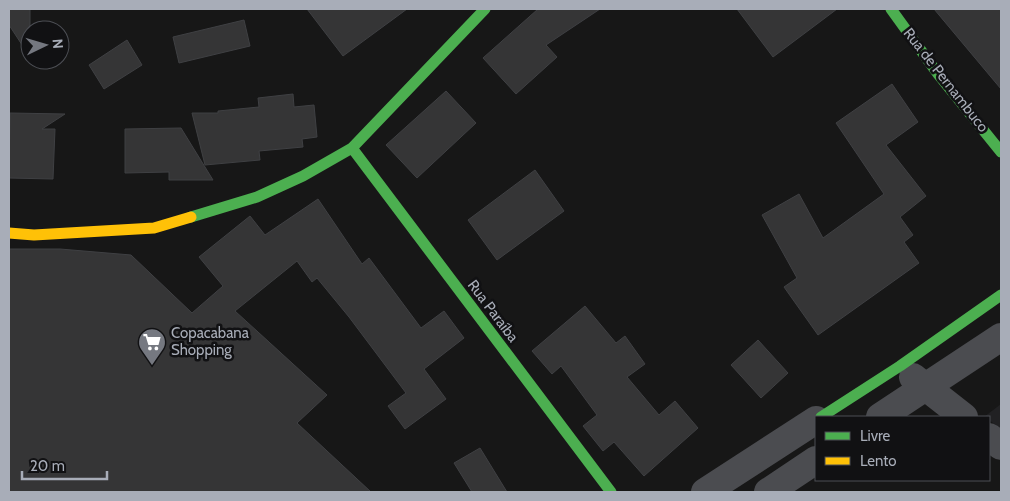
<svg xmlns="http://www.w3.org/2000/svg" width="1010" height="501" font-family="Cabin,sans-serif">
<style>
.built{fill:#212123}
.building{fill:#353536;stroke:#3f4043}
.lines{fill:none;stroke-linecap:round;stroke-linejoin:round}
.street{stroke:#4b4c50;stroke-width:28}
.fast{stroke:#4caf50;stroke-width:11}
.slow{stroke:#ffc107;stroke-width:11}
.labels{text-anchor:middle;dominant-baseline:central;stroke-width:5;stroke-linejoin:round;paint-order:stroke}
.street-label{font-size:15px;fill:#a8adb8;stroke:#111113}
.poi-label{font-size:15px;fill:#a8adb8;stroke:#111113;text-anchor:start}
</style>
<rect width="100%" height="100%" fill="#171717"/>
<!-- built -->
<path class="built" d="M1001,404v25l-12,-9v-3h-5z"/>
<!-- building -->
<path class="building" d="M9,9h21v48l-21,-32z
M307,9h100l-64,47z
M538,9h62l-54,36 11,12 -41,37 -33,-36z
M737,9h100l-64,48z
M934,9h67v80z
M244,20l6,26 -71,17 -6,-26z
M127,40l15,25 -38,24 -15,-24z
M892,84l26,38 -32,23 40,51 -26,21 13,18 -9,7 15,21 -101,72 -34,-48 13,-9 -35,-63 37,-21 24,44 61,-44 -48,-71z
M446,91l30,32 -59,55 -31,-33z
M293,94l1,13 20,-2 3,32 -15,2 1,8 -44,4 1,9 -55,5 -13,-52h26v-2l41,-4 -1,-9z
M10,113l55,1 -23,15h13l-2,50 -44,-1z
M181,128l32,52h-44v-8l-44,1v-44z
M535,170l29,41 -67,49 -29,-40z
M318,199l44,65 7,-6 52,70 23,-17 20,27 -40,31 22,30 -41,30 -17,-23 18,-13 -57,-76 -32,-39 -5,4 -15,-21 -62,50 92,84 -30,28 74,69h-362v-243h51l71,6 61,58 31,-27 -24,-29 51,-41 15,19z
M585,306l31,37 9,-7 20,28 -18,13 32,38 16,-14 23,27 -54,48 -30,-34 -11,9 -20,-25 14,-11 -36,-49 -9,8 -20,-23z
M758,340l30,33 -27,25 -30,-33z
M480,448l27,44h-35l-18,-29z"/>
<g class="lines">
<!-- street -->
<path class="street" d="M913,377l51,40
M880,417l121,-80
M989,437l12,9
M705,492l111,-72
M768,492l48,-32"/>
<!-- fast -->
<path class="fast" d="M891,9l47,65 63,78
M352,148l259,344
M191,217l66,-20 46,-21 49,-28 133,-139
M821,417l79,-51 101,-71"/>
<!-- slow -->
<path class="slow" d="M9,233l25,2 120,-7 37,-11"/>
</g>
<!-- icons -->
<defs>
<g id="supermarket-pin" transform="scale(1.4375)"><path d="M0 17L-7.5 6A9.5 9.5 0 1 1 7.5 6Z" fill="#757880" stroke="#111113"/><path d="M-6-5.5h2.5l.6 2H6L4.5 2H-2.5L-4.4-4H-6ZM-1.5 3.2a1.3 1.3 0 1 0 .1 0ZM3 3.2a1.3 1.3 0 1 0 .1 0Z" fill="#fff"/></g>
</defs>
<g fill-rule="evenodd">
<use href="#supermarket-pin" x="152" y="342"/>
</g>
<g class="labels">
<!-- street labels -->
<g class="street-label">
<text transform="translate(946 80) rotate(52)">Rua de Pernambuco</text>
<text transform="translate(493 311) rotate(53)">Rua Paraíba</text>
</g>
<!-- poi labels -->
<g class="poi-label">
<text x="171" y="333">Copacabana<tspan x="171" dy="17">Shopping</tspan></text>
</g>
</g>
<!-- border -->
<rect width="1010" height="501" fill="none" stroke="#a8adb8" stroke-width="20"/>
<!-- legend -->
<rect x="815" y="416" width="175" height="65" fill="#111113" stroke="#4d4f55"/>
<rect x="825" y="432" width="25" height="8" fill="#4caf50" stroke="#4d4f55"/>
<text x="860" y="441" font-size="15" fill="#a8adb8">Livre</text>
<rect x="825" y="457" width="25" height="8" fill="#ffc107" stroke="#4d4f55"/>
<text x="860" y="466" font-size="15" fill="#a8adb8">Lento</text>
<!-- north arrow -->
<g transform="translate(45 45) rotate(85)"><circle r="24" fill="#111113" stroke="#4d4f55"/>
<path d="M0-4L9 19L0 12L-9 19Z" fill="#757880"/>
<text y="-8" font-size="14" font-weight="bold" text-anchor="middle" fill="#a8adb8">N</text>
</g>
<!-- scale -->
<path d="M22 471v8h85v-8" fill="none" stroke="#a8adb8" stroke-width="2.5"/>
<text x="30" y="471" font-size="15" fill="#a8adb8" stroke="#111113" stroke-width="4" paint-order="stroke">20 m</text>
</svg>
